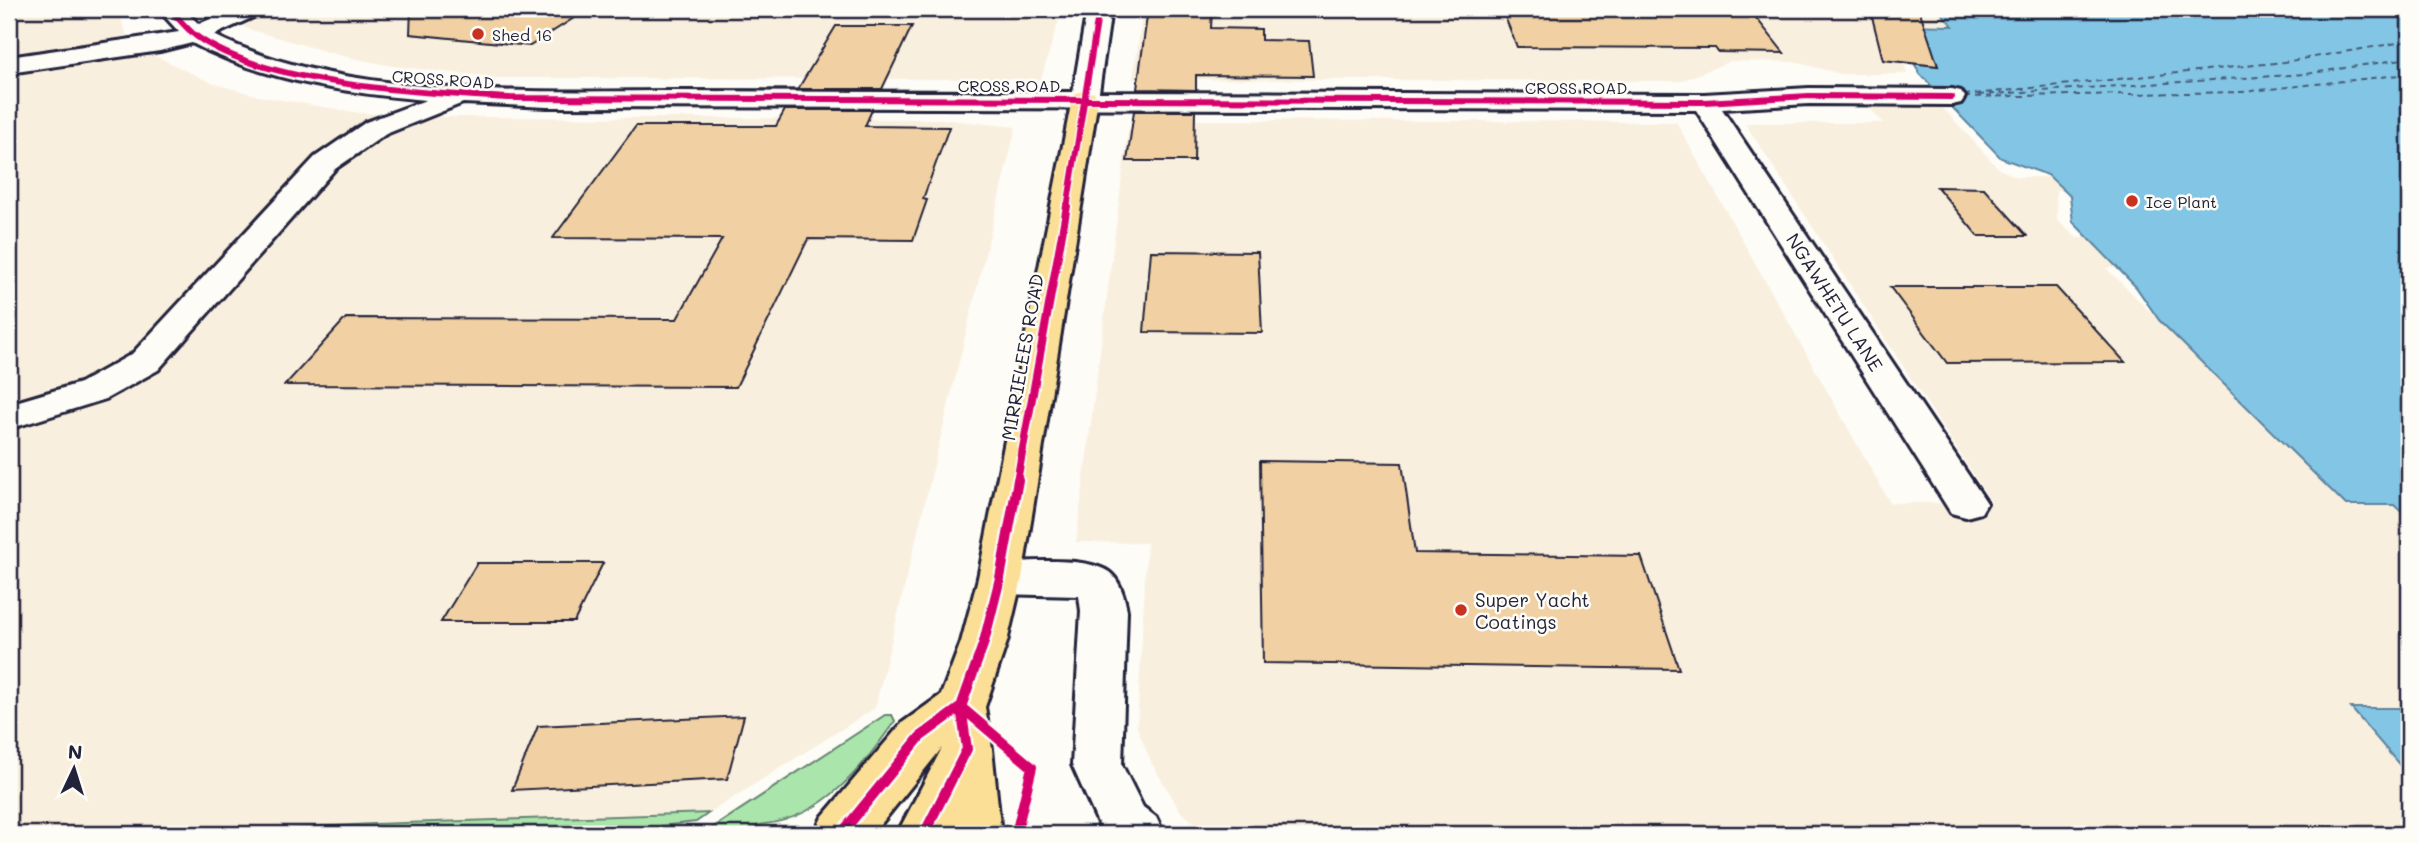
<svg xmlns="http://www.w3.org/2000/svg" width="2418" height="843" font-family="Mali,sans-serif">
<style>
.built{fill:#f9efde;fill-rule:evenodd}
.green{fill:#aae5ab;stroke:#668473;stroke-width:2}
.water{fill:#83c5e4;stroke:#5c84a0;stroke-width:2}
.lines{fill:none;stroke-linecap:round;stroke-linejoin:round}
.ferry{stroke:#445b76;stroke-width:2;stroke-dasharray:6 5;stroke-linecap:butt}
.building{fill:#f1d1a3;stroke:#22223b;stroke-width:2}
.minor-casing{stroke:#22223b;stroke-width:6}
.major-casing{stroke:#22223b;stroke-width:6}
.highway-casing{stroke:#22223b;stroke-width:6}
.minor{fill:#fdfcf7;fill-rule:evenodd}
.major{fill:#fbdf96;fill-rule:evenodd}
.highway{fill:#fbdf96;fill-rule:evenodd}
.cycleway-far2-casing{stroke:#fdfcf7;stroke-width:9}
.cycleway-far1-casing{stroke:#fdfcf7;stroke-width:12}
.cycleway-casing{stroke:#fdfcf7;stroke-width:15}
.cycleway-far2{stroke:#d6006c;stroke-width:6}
.cycleway-far1{stroke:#d6006c;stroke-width:8}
.cycleway{stroke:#d6006c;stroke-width:10}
.poi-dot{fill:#c8321e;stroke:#fdfcf7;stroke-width:2.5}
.labels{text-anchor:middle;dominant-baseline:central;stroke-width:5;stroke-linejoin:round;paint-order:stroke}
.far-poi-label{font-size:16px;fill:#22223b;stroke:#fdfcf7;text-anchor:start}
.far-street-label{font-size:16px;fill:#22223b;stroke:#fdfcf7}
.street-label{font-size:19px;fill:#22223b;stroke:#fdfcf7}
.poi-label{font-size:19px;fill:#22223b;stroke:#fdfcf7;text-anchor:start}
</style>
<rect width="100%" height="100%" fill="#fdfcf7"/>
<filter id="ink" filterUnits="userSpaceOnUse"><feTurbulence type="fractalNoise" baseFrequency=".0143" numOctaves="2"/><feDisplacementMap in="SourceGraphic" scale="14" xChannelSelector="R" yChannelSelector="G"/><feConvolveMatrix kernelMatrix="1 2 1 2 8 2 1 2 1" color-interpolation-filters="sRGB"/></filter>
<g filter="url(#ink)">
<!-- built -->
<path class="built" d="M9,9h128v1l-18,5 10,26 -120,20z
M233,9h829l-21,70 -543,-1 -106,-12 -54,-11 -90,-26 -23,-14z
M1143,9h760l36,1 15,16 -17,37 -7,2 -26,-3 3,12h-66l-46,-12 -64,-1 -50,20 -548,-2z
M140,55h13l59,28 46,13 102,17 86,4 494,2 76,8 -141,581 -166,105 -335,11 -192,10h-173v-760l42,-9z
M1868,106h73l58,63 18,8h76l-3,-3 8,-1 -10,-10h17l155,140h-10l-40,-36 -104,1 240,237h48l15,14v189l-57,1 57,67v58h-1200l-28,-22 -29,-48 -15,-36 10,-185 -71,-1 52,-412 40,-10 508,2 214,381h102l-247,-380h138zM2056,190h43l22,20h28l30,28h-102l-20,-18z"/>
<!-- green -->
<path class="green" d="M885,715h7l3,6c-33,46 -70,96 -130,103 -9,1 -16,8 -25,10 -15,2 -32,0 -48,0l20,-6z
M709,813l-13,9 -35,4 -3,8h-476l192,-10z"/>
<!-- water -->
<path class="water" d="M1907,9h502v510l-15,-14h-48l-187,-185 -23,-33 -63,-65 -3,-26 -22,-21 -47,-17 -81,-84 -6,-11 16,2 7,-2 -37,-38 53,1 -14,-16z
M2351,708h58v68z"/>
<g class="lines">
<!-- ferry -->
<path class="ferry" d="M1964,95l320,-33 125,-21
M1978,95l328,-21 103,-16
M1964,97l278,-5 167,-18"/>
</g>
<!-- building -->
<path class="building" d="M411,9h177l-58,37 -120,-12z
M1148,9h64l-1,19 50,1v11l48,1 4,35 -117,-1v15l-59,-1z
M1502,9h247l35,44 -66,-1 -3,-4 -198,-1z
M1870,9h49l19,57 -55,-6z
M836,26h76l-30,63h-84z
M785,110h87l-7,16 84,1 -26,72 4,1 -14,40 -105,-1 -72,148 -451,-2 61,-67 331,1 45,-80 -169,-1 83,-112h140z
M1134,111h61l-1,50h-67z
M1937,187l47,1 43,48h-49z
M1151,251l107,1 4,81 -118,-1z
M1890,287h166l69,75 -178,1z
M1260,461l142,2 13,90 226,3 38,113 -416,-6z
M477,563h126l-29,59h-133z
M744,716l-17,63 -215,11 26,-64z"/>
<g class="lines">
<!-- minor casing -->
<g class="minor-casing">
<path id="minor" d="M158,9h25l16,15 34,-15h31l-4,5 -46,21c129,65 323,56 466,56 131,1 262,1 393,1l14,-83h24l-12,83 605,2 105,-6 143,1 9,2 4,6 -4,6 -9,2 -143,-1 -87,5 265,394 -6,10 -15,4 -15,-4 -255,-403 -1149,-3 -84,-4 -77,31 -51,35 -177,201 -52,29 -97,30v-25l71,-21 52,-29 183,-197 51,-35 60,-22c-81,-7 -161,-19 -234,-57l-32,8 -151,22v-16l170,-25z
M1000,562c28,0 86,-6 109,10 11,8 16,26 18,39l-5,154 21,42 13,10 8,17h-61l-31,-69 9,-154 -2,-15 -79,-2 -16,-5 -6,-11 6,-11z"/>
</g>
<!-- major casing -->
<g class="major-casing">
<path id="major" d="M1085,91l9,2 4,6 -76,479 -15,64 -22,65 7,42 -41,85h-54l45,-86 -69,86h-59l8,-17 80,-94 39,-28 20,-53 17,-64 94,-479 4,-6z"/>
</g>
<!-- highway casing -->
<g class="highway-casing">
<path id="highway" d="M967,728l18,6 7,15 9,85h-54l-5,-85 7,-15z"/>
</g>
<!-- minor -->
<use href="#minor" class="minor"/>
<!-- major -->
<use href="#major" class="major"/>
<!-- highway -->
<use href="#highway" class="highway"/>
<!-- cycleway-far2 casing -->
<g class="cycleway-far2-casing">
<path id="cycleway-far2" d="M170,9c8,9 17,20 26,27 69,50 228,57 312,62l1196,4 105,-6 143,1
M1067,208l31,-193"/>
</g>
<!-- cycleway-far1 casing -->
<g class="cycleway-far1-casing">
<path id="cycleway-far1" d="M1017,481l50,-275"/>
</g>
<!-- cycleway casing -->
<g class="cycleway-casing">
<path id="cycleway" d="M961,707l71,60 -16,67
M841,834l79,-97 41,-30
M924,834l43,-85 -6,-42 23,-65 16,-64 18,-98"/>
</g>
<!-- cycleway-far2 -->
<use href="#cycleway-far2" class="cycleway-far2"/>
<!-- cycleway-far1 -->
<use href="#cycleway-far1" class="cycleway-far1"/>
<!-- cycleway -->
<use href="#cycleway" class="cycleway"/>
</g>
</g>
<!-- markers -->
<g class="poi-dot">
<circle cx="478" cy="34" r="7"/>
<circle cx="2132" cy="201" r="7"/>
<circle cx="1461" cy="610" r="7"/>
</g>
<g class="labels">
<!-- far-poi labels -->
<g class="far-poi-label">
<text x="492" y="34">Shed 16</text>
<text x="2146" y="201">Ice Plant</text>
</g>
<!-- far-street labels -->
<g class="far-street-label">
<text transform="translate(443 79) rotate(4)">CROSS ROAD</text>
<text x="1009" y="85">CROSS ROAD</text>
<text x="1576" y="87">CROSS ROAD</text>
</g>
<!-- street labels -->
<g class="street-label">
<text transform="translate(1835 302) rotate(57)">NGAWHETU LANE</text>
<text transform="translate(1022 357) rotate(-80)">MIRRIELEES ROAD</text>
</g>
<!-- poi labels -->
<g class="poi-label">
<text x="1475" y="599">Super Yacht<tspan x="1475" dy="22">Coatings</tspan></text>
</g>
</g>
<!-- margin -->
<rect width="2418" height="843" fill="none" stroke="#fdfcf7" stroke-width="35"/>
<rect x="18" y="18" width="2383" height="808" fill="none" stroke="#22223b" stroke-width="2.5" filter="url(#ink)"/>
<!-- north arrow -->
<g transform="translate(74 769) rotate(4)" stroke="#fdfcf7" stroke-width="5" paint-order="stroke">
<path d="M0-5L12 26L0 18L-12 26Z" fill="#22223b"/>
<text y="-10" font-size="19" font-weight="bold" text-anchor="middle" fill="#22223b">N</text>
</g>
</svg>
